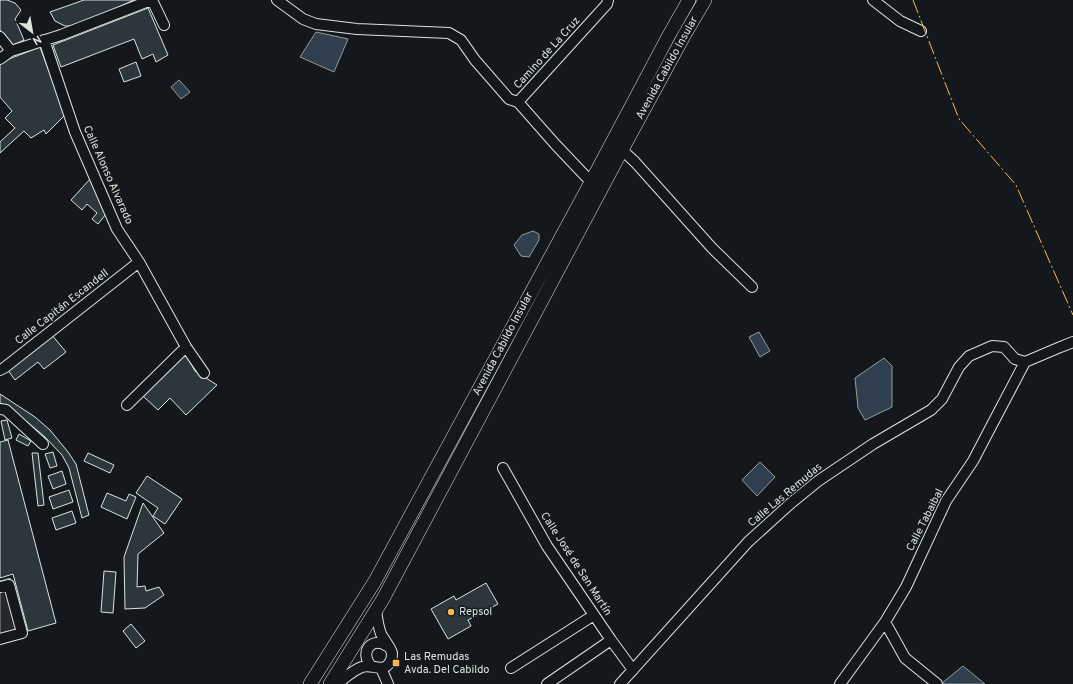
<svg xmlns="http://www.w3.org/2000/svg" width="1073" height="684" font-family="Overpass,sans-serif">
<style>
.parking{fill:#24282b;stroke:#939e99}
.water{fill:#2f3f4d;stroke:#939e99}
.building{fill:#2c363c;stroke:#d8e6dc}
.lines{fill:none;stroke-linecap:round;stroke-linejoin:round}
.minor-casing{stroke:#d8e6dc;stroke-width:12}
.major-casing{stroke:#d8e6dc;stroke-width:14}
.minor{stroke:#14181c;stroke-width:10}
.major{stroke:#14181c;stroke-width:13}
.power{stroke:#ffb74d;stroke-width:1;stroke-dasharray:14 3 2 3;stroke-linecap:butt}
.poi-dot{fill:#ffb74d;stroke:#14181c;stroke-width:1.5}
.labels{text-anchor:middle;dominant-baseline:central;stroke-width:3;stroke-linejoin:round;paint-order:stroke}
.street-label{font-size:11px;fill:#d8e6dc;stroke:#14181c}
.poi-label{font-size:11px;fill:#d8e6dc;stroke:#14181c;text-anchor:start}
</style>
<rect width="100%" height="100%" fill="#14181c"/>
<!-- parking -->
<path class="parking" d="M10,578l15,58 -25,7v-62z"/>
<!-- water -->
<path class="water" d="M316,32l32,7 -14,33 -34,-15z
M179,80l11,12 -9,7 -10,-12z
M533,231l6,3v6l-10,17 -8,-1 -7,-11 8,-10z
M759,332l11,19 -10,6 -11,-20z
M884,358l8,8v41l-27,13 -7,-12 -3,-30z
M760,462l15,15 -18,19 -15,-16z
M963,666l22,18h-42l-1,-1z"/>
<!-- building -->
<path class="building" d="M0,0h7l8,3 6,7 -6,9 9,21 -11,5 -13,-15z
M84,0h50l-57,26h-12l-10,-5 -5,-9z
M148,8l20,47 -12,7 -3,-8 -11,5 -8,-20 -73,28 -8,-22z
M40,47l25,68 -19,19 -2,-4 -13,8 -7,-7 -24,22v-11l15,-14 -10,-10 7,-7 -12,-14v-32l4,-4z
M136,62l5,14 -17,6 -5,-13z
M90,179l16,35 -8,10 -6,-5 5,-6 -10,-9 -5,6 -11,-10z
M51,334l15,18 -22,17 -6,-7 -23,18 -8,-11z
M185,353l10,18 22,14 -31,30 -16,-17 -12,12 -16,-15z
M0,394l35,23 15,13 18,22 8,12 13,51 -7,3 -13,-50 -7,-13 -18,-19 -35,-29 -9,-4z
M7,420l5,18 -7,2 -4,-19z
M19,434l12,7 -3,5 -12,-6z
M8,440l48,183 -28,8 -15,-57 -13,4v-136z
M53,452l4,14 -7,2 -5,-14z
M32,453h6l6,52 -6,1z
M88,453l26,12 -4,8 -26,-12z
M62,471l4,13 -13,5 -5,-13z
M147,476l35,23 -17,25 -12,-8 5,-8 -22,-15z
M69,490l4,12 -20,7 -4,-12z
M107,493l19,8 3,-7 7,3 -9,22 -26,-12z
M143,503l21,30 -26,21 -1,33 8,-1 1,5 13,-4 5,8 -19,13 -20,1 -1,-52z
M72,511l4,12 -20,7 -4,-12z
M104,571l12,1 -3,41 -12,-1z
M486,583l12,21 -30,16 3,6 -23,13 -17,-30 23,-13 2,4z
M131,624l14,17 -9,7 -13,-17z"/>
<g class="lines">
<!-- minor casing -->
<g class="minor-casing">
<path id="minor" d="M152,0l12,25
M277,0l26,19 13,5 41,5 92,4 12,7 14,20 34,39 9,3 37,42 36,38
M873,0l27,21 21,10
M0,37l11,14
M44,40l31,92 42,97 22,33 47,85 18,26
M0,59l11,-8 50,-16 90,-35
M518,102l89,-98 1,-4
M622,150l13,12 77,86 40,39
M1025,362l33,-14 15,-6
M0,370l4,-2 135,-106
M127,405l59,-58
M0,409l6,1 37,34
M503,468l44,78 64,94 22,30
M0,587l9,-2 13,48 -22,6
M885,622l20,36 32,26
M371,666c-12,-14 1,-30 16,-20
M381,668l7,16
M511,668l83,-53
M337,684c8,-6 16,-14 25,-17 10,-4 21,7 28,-5 2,-3 2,-6 2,-9 -2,-7 -8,-13 -11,-19 -3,-8 -4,-16 -5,-24
M547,684l64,-44
M620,684l128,-142 43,-39 27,-22 55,-37 58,-34 11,-11 17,-32 10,-11 23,-10 12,1 11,12 10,3
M840,684l45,-62 21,-35 40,-86 27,-40 22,-42 30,-57"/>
</g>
<!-- major casing -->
<g class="major-casing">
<path id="major" d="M310,684l65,-103 216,-399 78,-147 20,-35
M330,684l53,-85 239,-449 63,-116 20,-34"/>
</g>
<!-- minor -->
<use href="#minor" class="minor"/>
<!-- major -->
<use href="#major" class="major"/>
<!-- power -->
<path class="power" d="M913,0l46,119 57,66 57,130"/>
</g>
<!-- markers -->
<g class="poi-dot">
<circle cx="451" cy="612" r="4"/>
<rect x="392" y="659" width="8" height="8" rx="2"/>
</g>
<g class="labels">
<!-- street labels -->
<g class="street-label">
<text transform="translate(547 53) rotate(-48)">Camino de La Cruz</text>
<text transform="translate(667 68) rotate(-61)">Avenida Cabildo Insular</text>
<text transform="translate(108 175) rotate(66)">Calle Alonso Alvarado</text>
<text transform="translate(62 307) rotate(-38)">Calle Capitán Escandell</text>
<text transform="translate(503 344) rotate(-62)">Avenida Cabildo Insular</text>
<text transform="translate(785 495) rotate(-40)">Calle Las Remudas</text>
<text transform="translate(925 520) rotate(-63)">Calle Tabaibal</text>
<text transform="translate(576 564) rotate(57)">Calle José de San Martín</text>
</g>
<!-- poi labels -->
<g class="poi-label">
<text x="459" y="612">Repsol</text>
<text x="404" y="657">Las Remudas<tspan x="404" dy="13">Avda. Del Cabildo</tspan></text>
</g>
</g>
<!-- north arrow -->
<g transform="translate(32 32) rotate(149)" stroke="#14181c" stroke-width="3" paint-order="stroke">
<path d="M0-3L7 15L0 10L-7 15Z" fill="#d8e6dc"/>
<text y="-6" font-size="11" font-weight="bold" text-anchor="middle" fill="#d8e6dc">N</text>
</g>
</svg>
